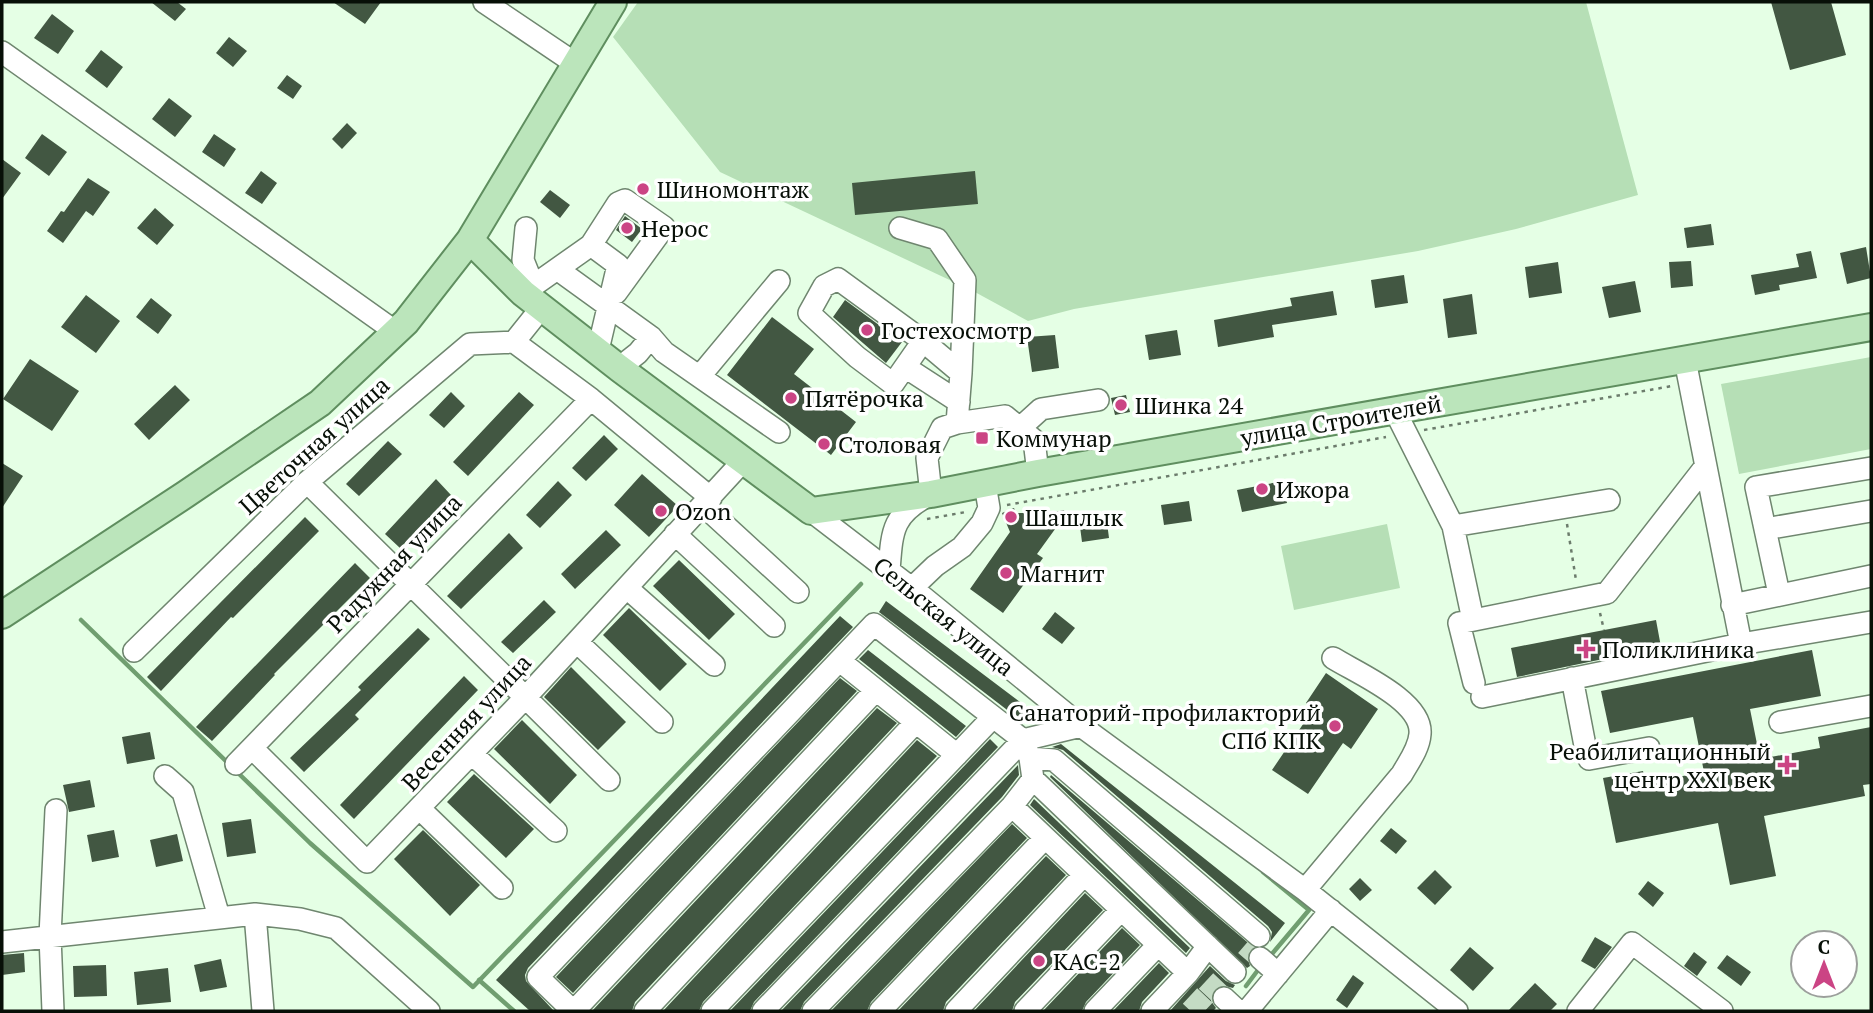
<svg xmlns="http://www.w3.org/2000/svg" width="1873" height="1013" font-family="'PT Serif',serif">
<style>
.green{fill:#b6dfb6}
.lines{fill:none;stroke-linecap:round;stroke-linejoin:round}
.stream{stroke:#709e70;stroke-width:4.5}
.building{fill:#425742}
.minor-tunnel{stroke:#c4dbc4;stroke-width:21;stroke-dasharray:21 10;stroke-linecap:butt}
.minor-casing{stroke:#6f866f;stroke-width:24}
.major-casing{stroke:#5f8e5f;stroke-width:30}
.path{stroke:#6c7c6c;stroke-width:2.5;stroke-dasharray:3.5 5;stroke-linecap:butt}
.minor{stroke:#fff;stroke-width:21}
.major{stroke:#bbe5bb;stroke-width:26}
.poi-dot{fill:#cb4484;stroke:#fff;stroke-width:2.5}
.labels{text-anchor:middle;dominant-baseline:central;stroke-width:7;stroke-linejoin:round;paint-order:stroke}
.poi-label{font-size:24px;fill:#070f07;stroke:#fff;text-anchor:start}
.street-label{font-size:24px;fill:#070f07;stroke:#fff}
</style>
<rect width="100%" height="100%" fill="#e5ffe5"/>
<!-- green -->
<path class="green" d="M638,2h948l52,193 -122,34 -98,22 -344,58 -46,12 -55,-30 -253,-119 -107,-135z
M1871,357v92l-132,25 -18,-90z
M1387,524l13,64 -106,22 -13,-64z"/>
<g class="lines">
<!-- stream -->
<path class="stream" d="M81,620l148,144
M235,770l75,73 163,144 388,-403
M1263,872l46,38 -38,45
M479,980l35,31
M1246,986l12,-16"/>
</g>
<!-- building -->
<path class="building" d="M151,2h26l9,7 -11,12z
M333,2h48l-16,22z
M1771,2h60l15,53 -56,15z
M52,14l22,17 -16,23 -24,-16z
M229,37l18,14 -14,16 -17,-14z
M101,50l22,17 -16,21 -22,-17z
M287,75l15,11 -9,13 -16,-11z
M169,98l23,18 -17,21 -23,-18z
M347,123l10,10 -15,16 -10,-10z
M42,134l25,18 -18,24 -24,-18z
M214,134l22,15 -12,18 -22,-15z
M2,159l19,14 -19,26z
M261,171l16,12 -15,21 -17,-11z
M975,171l3,33 -123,11 -3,-32z
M88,178l22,14 -17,24 -7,-5 -23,32 -16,-12 14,-20 3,1z
M550,190l20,15 -10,13 -20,-16z
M155,208l19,17 -17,20 -20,-17z
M625,216l17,13 -10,13 -16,-12z
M1711,224l3,21 -27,3 -3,-20z
M1866,247l5,31 -24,6 -7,-31z
M1811,251l6,27 -38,7 1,5 -25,5 -4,-20 48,-8 -3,-13z
M1691,261l2,25 -22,2 -2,-26z
M1558,262l4,31 -33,5 -4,-31z
M1404,275l4,28 -33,5 -4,-28z
M1635,281l6,31 -32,6 -7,-31z
M1333,291l4,24 -65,10 2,12 -56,10 -4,-27 78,-14 -2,-8z
M1472,294l5,40 -29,4 -5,-39z
M86,295l34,26 -24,32 -35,-26z
M151,298l21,17 -14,19 -22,-17z
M845,300l57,42 -16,21 -53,-46z
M772,317l42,32 -20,25 62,48 -25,33 -104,-80z
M1177,330l4,25 -32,5 -4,-25z
M1055,335l4,33 -27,4 -5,-35z
M30,359l49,32 -27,40 -49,-32z
M175,385l15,15 -41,40 -15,-16z
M451,392l14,14 -21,22 -15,-13z
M519,392l15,13 -66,71 -15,-14z
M1126,395l4,17 -15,3 -4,-17z
M604,435l14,14 -32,32 -14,-13z
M388,441l14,13 -43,42 -13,-12z
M2,463l21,13 -21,32z
M642,474l36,32 -29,31 -35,-32z
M436,479l15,16 -51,53 -15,-14z
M558,481l14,14 -32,33 -14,-13z
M1283,481l4,22 -45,9 -5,-22z
M1189,501l3,20 -28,4 -3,-20z
M1014,508l2,5h35l13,-3 3,13 -9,2 -21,29 6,4 -40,55 -33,-24 40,-57 -8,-19z
M1106,515l3,23 -27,4 -3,-23z
M305,517l14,14 -86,87 -2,-1 -70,74 -14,-14z
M606,530l15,15 -46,44 -14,-15z
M509,533l14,15 -62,61 -14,-13z
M679,560l56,54 -26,26 -56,-54z
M355,563l15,15 -96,96 1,1 -63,66 -16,-14z
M544,600l12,12 -43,41 -12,-11z
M886,601l146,110 -9,11 -144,-110z
M629,608l58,56 -27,27 -57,-56z
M1055,612l20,16 -13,16 -20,-15z
M840,616l13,11 -325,341 -3,7 1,6 28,30h-24l-34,-31z
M1656,620l5,27 -144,30 -6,-29z
M418,628l12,11 -75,76 4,4 -55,53 -14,-14 71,-68 -3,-3z
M868,650l98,76 -10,11 -97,-78z
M1812,650l9,46 -71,13 10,50 60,-11 -2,-11 53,-10v57l-8,1 2,11 -101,20 12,60 -46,9 -12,-62 -102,20 -13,-65 40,-7 3,12 58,-11 -11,-55 -83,16 -9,-42z
M571,667l55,55 -28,28 -54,-53z
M1326,673l52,36 -27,40 -8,-6 -35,51 -36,-24 42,-62 -8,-5z
M464,676l14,14 -124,129 -14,-14z
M840,678l17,13 -284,302 -17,-16z
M877,708l20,15 -262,279 -3,9h-40z
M522,720l55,55 -27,29 -56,-55z
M150,732l5,27 -28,5 -5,-27z
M990,739l8,8 -244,255 -4,9h-20z
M917,740l20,16 -234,246 -4,9h-36z
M1061,744l224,179 -15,19 2,-10 -4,-6 -205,-176 -11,-3z
M1018,765l1,10 -17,22 -198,205 -4,9h-19z
M474,774l60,55 -28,29 -59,-56z
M1051,775l202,172 -6,9 3,10 -3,2 -197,-191z
M90,780l5,27 -26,5 -6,-27z
M1034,799l156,149 -4,5 -156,-148z
M251,819l5,34 -29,4 -5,-34z
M1012,824l15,14 -156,164 -4,9h-36z
M1391,828l16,13 -11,13 -16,-13z
M114,830l5,27 -27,5 -5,-27z
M423,830l57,55 -30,31 -56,-57z
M177,834l6,27 -27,6 -6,-27z
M1046,856l20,19 -120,127 -3,9h-45z
M1435,870l17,17 -17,18 -18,-17z
M1360,878l12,12 -12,11 -11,-12z
M1648,881l16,12 -11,14 -15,-13z
M1085,893l18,17 -88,92 -3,9h-38z
M1122,928l18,17 -54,57 -4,9h-39z
M1595,937l17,10 -17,22 -14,-8z
M1470,947l24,21 -21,23 -23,-21z
M1694,952l13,10 -10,14 -13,-10z
M24,953l1,19 -23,3v-20z
M1727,955l24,17 -10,14 -24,-18z
M221,959l6,28 -27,5 -6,-27z
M1159,963l10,10 -27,29 -3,9h-26z
M106,965l1,31 -33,1 -1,-31z
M1210,966l16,15 9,4 -2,3 -12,-3 -7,5 -3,11 5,7 -3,3h-43z
M168,968l3,34 -34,3 -3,-33z
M1353,975l11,8 -17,25 -11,-8z
M1535,983l22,21 -7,7h-42z"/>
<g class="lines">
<!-- minor-tunnel -->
<path class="minor-tunnel" d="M1245,945l15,13
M1206,981l18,17
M1190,996l16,15"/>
<!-- minor casing -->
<g class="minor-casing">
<path id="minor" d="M484,2l92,62
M2,52l394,280
M526,228l-3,32 10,25
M900,228l37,11 28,41 -4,93
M591,245l27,-42 7,-3 39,27 -48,66
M557,269l94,68
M523,293l68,-48 27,20 -20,85
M923,341l-30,43 -36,-27 -48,-44 15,-27 14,-7 85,62 38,32 -4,50
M514,342l77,57 120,99
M1685,360l56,284 130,-22
M905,367l54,35
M619,368l19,-15 13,-16 13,15 115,80
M700,376l79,-95
M1395,411l58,115 156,-26
M1020,428l21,-19 57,-9
M307,482l302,298
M704,506l94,86
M811,511l107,82 163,133 224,164 152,121
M1453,526l20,94
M1765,529l106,-18
M675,534l99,92
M889,571c3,-41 3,-57 42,-77l-4,-36 15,-30 15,-5 48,-7 29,24 4,33
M627,588l87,77
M912,588l23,-22 27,-19 20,-24 7,-15 -4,-24
M1779,594l-23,-107 115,-19
M1732,605l139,-29
M577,642l85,80
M134,651l173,-169 163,-138 44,-2 28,-35
M840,661l117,94
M1572,678l14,73 3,8 60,-11
M1474,683l-15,-60 148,-30 98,-126
M1482,697l259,-53
M1780,722l91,-16
M252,748l115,114 157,-163 220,-239
M472,754l84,77
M1030,758l24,2 205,176
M236,764l355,-365
M165,776l18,16 36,125
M1033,779l202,193
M1012,806l176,167
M420,809l82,79
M1305,890l97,-116c6,-11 17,-25 18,-40 3,-33 -63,-61 -87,-76
M2,942l253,-28
M1260,958l18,16
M1224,998l14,13
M53,1011l-3,-75 6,-126
M263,1011l-8,-97 45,5 36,9 93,83
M573,1011l-35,-34 336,-353 149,116 7,18 3,21 -21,27 -199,205
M574,1011l302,-321
M645,1011l271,-289
M712,1011l281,-294
M763,1011l260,-271 58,-14
M880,1011l165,-173
M956,1011l128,-136
M1025,1011l96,-101
M1095,1011l63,-66
M1152,1011l36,-38 20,-27
M1247,1011l84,-101
M1578,1011l54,-68 90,68"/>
</g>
<!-- major casing -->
<g class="major-casing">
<path id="major" d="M470,240l53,53 96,75 192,143 120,-17 107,-21 833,-146
M2,615l184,-121 134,-91 86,-81 64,-82 143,-238"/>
</g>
<!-- path -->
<path class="path" d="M1424,430l248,-44
M1007,505l379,-68
M927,519l39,-7
M1567,524l9,56
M1600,613l4,17"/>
<!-- minor -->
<use href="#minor" class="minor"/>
<!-- major -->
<use href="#major" class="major"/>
</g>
<!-- markers -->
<g class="poi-dot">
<circle cx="643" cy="189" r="7"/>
<circle cx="627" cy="228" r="7"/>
<circle cx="867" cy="330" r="7"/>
<circle cx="791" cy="398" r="7"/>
<circle cx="1121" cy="405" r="7"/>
<rect x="975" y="431" width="14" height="14" rx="3.5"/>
<circle cx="824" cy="444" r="7"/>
<circle cx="1262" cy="489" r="7"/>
<circle cx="661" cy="511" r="7"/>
<circle cx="1011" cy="517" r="7"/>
<circle cx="1006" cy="573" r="7"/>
<path d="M1582.5 638.5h7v7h7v7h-7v7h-7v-7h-7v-7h7z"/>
<circle cx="1335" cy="726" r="7"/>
<path d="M1783.5 754.5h7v7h7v7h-7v7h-7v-7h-7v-7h7z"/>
<circle cx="1039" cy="961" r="7"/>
</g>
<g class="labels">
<!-- poi labels -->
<g class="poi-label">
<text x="657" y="189">Шиномонтаж</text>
<text x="641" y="228">Нерос</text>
<text x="881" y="330">Гостехосмотр</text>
<text x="805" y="398">Пятёрочка</text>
<text x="1135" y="405">Шинка 24</text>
<text x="996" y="438">Коммунар</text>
<text x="838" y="444">Столовая</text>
<text x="1276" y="489">Ижора</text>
<text x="675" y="511">Ozon</text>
<text x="1025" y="517">Шашлык</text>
<text x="1020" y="573">Магнит</text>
<text x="1602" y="649">Поликлиника</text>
<text x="1321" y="712" text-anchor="end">Санаторий-профилакторий<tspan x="1321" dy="28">СПб КПК</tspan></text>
<text x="1771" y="751" text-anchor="end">Реабилитационный<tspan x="1771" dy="28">центр ХХI век</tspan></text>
<text x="1053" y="961">КАС-2</text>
</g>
<!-- street labels -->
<g class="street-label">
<text transform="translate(1341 420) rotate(-10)">улица Строителей</text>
<text transform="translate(314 445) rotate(-42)">Цветочная улица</text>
<text transform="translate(394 563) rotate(-46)">Радужная улица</text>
<text transform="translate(944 616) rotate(39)">Сельская улица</text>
<text transform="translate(466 722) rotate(-47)">Весенняя улица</text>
</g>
</g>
<!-- border -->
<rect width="1873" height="1013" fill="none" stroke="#070f07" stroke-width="7"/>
<!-- north arrow -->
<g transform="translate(1824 964)"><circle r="33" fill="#ffffff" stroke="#9c9f9c" stroke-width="2"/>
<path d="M0-5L12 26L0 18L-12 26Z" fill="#cb4484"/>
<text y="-10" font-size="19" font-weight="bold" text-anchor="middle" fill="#070f07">С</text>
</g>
</svg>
